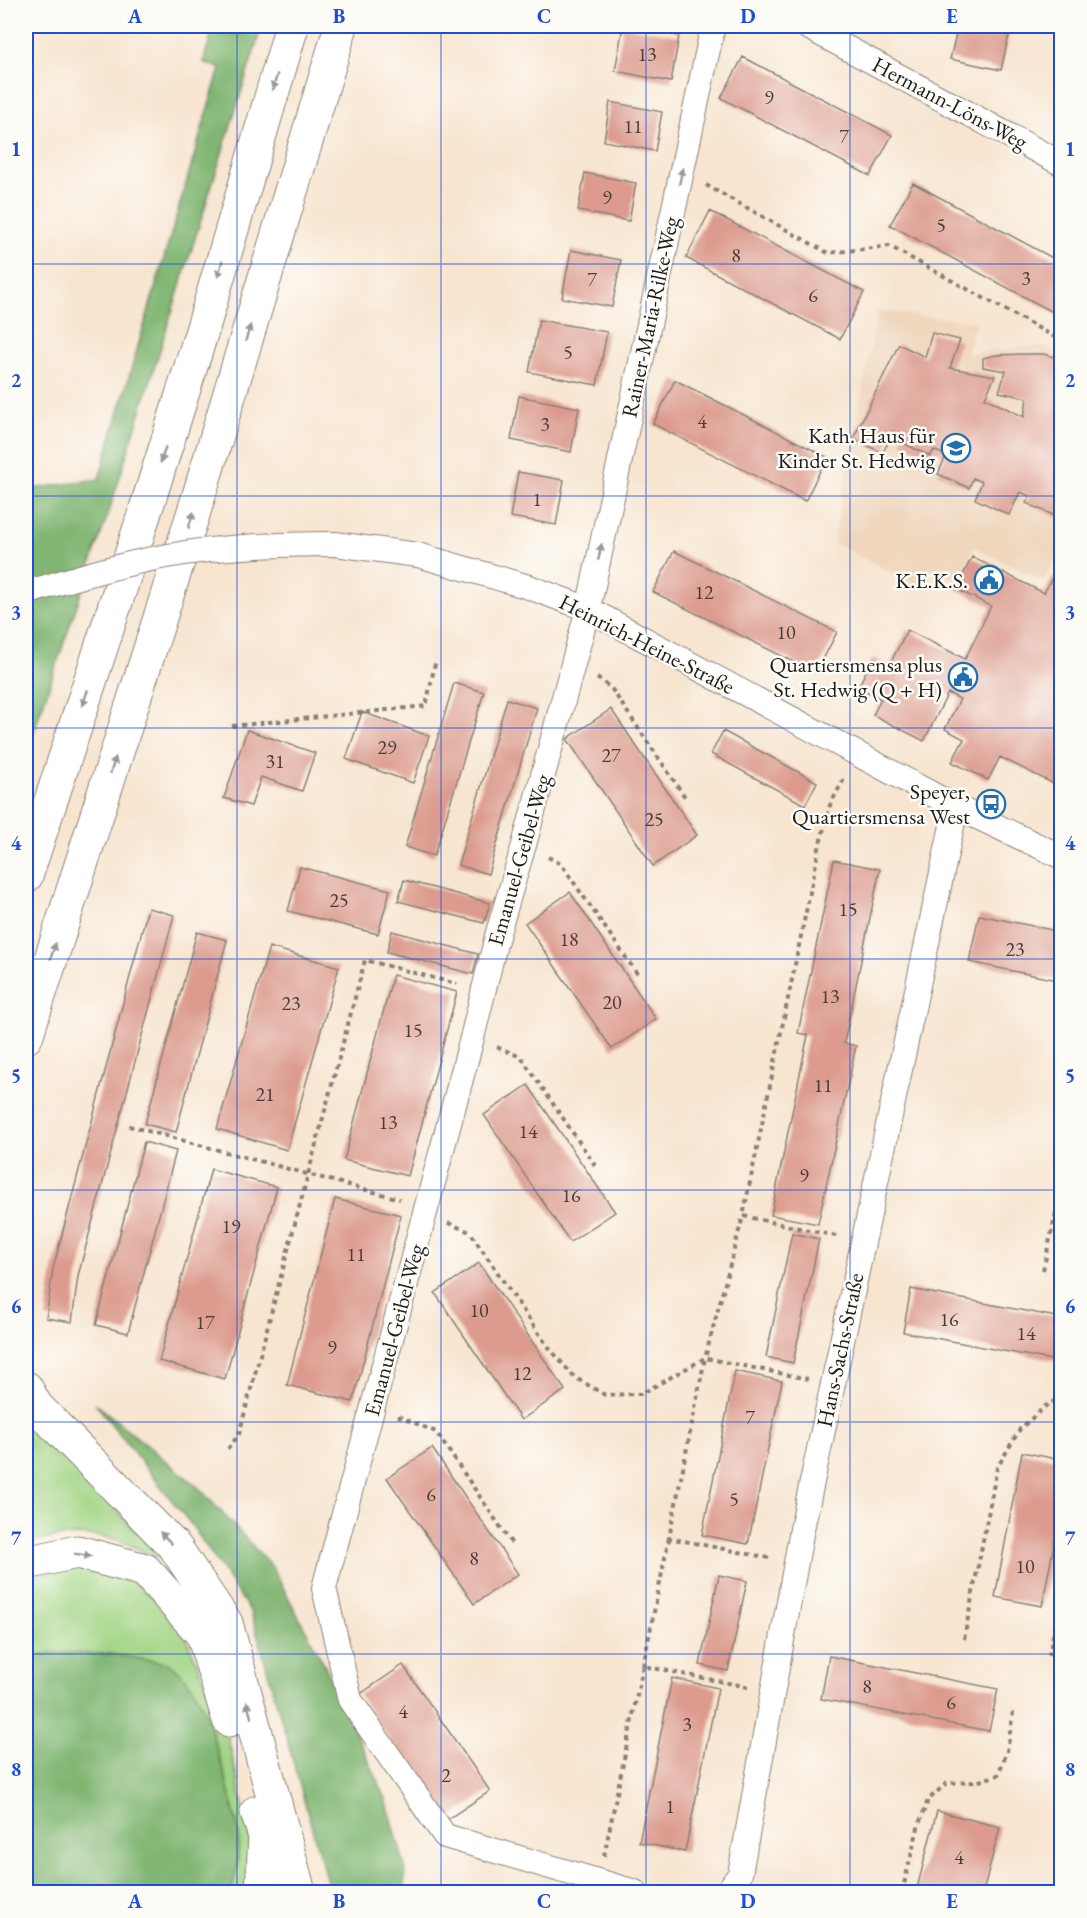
<svg xmlns="http://www.w3.org/2000/svg" width="1087" height="1918" font-family="'EB Garamond',serif">
<style>
.built{fill:#efd6bc}
.green{fill:#a1d484;stroke:#5e7850;stroke-width:1.5}
.forest{fill:#80b672;stroke:#4e6947;stroke-width:1.5}
.building{fill:#dc9b8e}
.lines{fill:none;stroke-linecap:round;stroke-linejoin:round}
.minor-casing{stroke:#8a8076;stroke-width:26}
.trunk-casing{stroke:#8a8076;stroke-width:35}
.path{stroke:#8a8076;stroke-width:4;stroke-dasharray:4.5 4.5;stroke-linecap:butt}
.minor{stroke:#fff;stroke-width:24}
.trunk{stroke:#fff;stroke-width:33}
.minor-bridge-casing{stroke:#8a8076;stroke-width:26;stroke-linecap:butt}
.minor-bridge{stroke:#fff;stroke-width:24}
.oneway{fill:#999}
.grid{fill:none;stroke:#1d4ed8;stroke-width:1.5;stroke-opacity:0.55}
.labels{text-anchor:middle;dominant-baseline:central;stroke-width:5;stroke-linejoin:round;paint-order:stroke}
.number-label{font-size:20px;fill:#4c3c38}
.street-label{font-size:22px;fill:#1c1c1c;stroke:#fdfcf7}
.poi-label{font-size:22px;fill:#1c1c1c;stroke:#fdfcf7;text-anchor:end}
.neatline{fill:none;stroke:#1d4ed8;stroke-width:2}
.grid-label{font-size:20px;text-anchor:middle;font-weight:bold;fill:#1d4ed8}
</style>
<rect width="100%" height="100%" fill="#fdfcf7"/>
<filter id="ink" filterUnits="userSpaceOnUse"><feTurbulence type="fractalNoise" baseFrequency=".0167" numOctaves="2"/><feDisplacementMap in="SourceGraphic" scale="12" xChannelSelector="R" yChannelSelector="G"/><feConvolveMatrix kernelMatrix="1 2 1 2 8 2 1 2 1" color-interpolation-filters="sRGB"/></filter>
<filter id="wash" filterUnits="userSpaceOnUse"><feTurbulence type="fractalNoise" baseFrequency=".008" numOctaves="4" result="noise"/><feDisplacementMap in="SourceGraphic" scale="24" xChannelSelector="R" yChannelSelector="G"/><feGaussianBlur stdDeviation="1.35" result="paint"/><feColorMatrix in="noise" values="0 0 0 0 0 0 0 0 0 0 0 0 0 0 0 0 0 1.4 0 .05"/><feComposite in="paint" operator="in"/></filter>
<g filter="url(#wash)">
<rect width="100%" height="100%" fill="#f7e5d0"/>
<!-- built -->
<path class="built" d="M878,311l98,11 -10,32 62,-8 17,1 16,5v213l-7,-4 -10,21 -70,-35 -17,34 -28,-13 -10,19 -86,-45z"/>
<!-- green -->
<path class="green" d="M26,1414l83,87 49,55 -5,1c-12,-7 -25,-14 -39,-18 -29,-7 -60,-3 -88,5z
M74,1567l59,15 45,37 49,114 23,103 -1,56h-18l6,-25 2,-34 -13,-53 -20,-66 -155,-61 -25,5v-80z"/>
<!-- forest -->
<path class="forest" d="M214,26h48l-151,479 -85,249v-62l3,-12 -3,1v-191l73,-11 121,-411 -17,-6z
M95,1403l104,85 73,79 54,101 60,131 19,68 -1,25h-74l-79,-280 -58,-85z
M51,1653l59,1 58,9 13,10 13,16 12,25 20,66 13,53 -2,34 -6,25h-205v-234z"/>
<g id="blocks">
<!-- building -->
<path class="building" d="M623,26l56,10 -8,46 -56,-11z
M958,26h53l-10,44 -51,-11z
M743,57l149,78 -22,41 -149,-78z
M610,102l52,10 -7,39 -51,-10z
M585,173l51,10 -7,38 -51,-10z
M913,183l149,80v54l-172,-92z
M710,211l154,81 -24,47 -154,-81z
M571,250l50,10 -9,47 -50,-9z
M539,320l68,12 -10,53 -68,-13z
M932,333l28,7 -10,28 45,8 -10,22 39,19 3,-19 -28,-6 7,-21 -23,-4v-9l13,-3 31,-1h16l19,5v160l-36,-16 4,-7 -10,-4 -11,23 -34,-16 7,-17 -9,-4 -4,10 -31,-14 8,-18 -12,-6 -4,6 -29,-14 2,-6 -10,-5 -10,22 -30,-14 46,-95 26,13z
M675,380l152,77 -22,44 -152,-77z
M519,396l60,12 -8,44 -60,-12z
M518,472l46,8 -8,45 -46,-8z
M674,551l163,81 -21,41 -163,-81z
M972,557l72,36 9,-17 9,5v207l-62,-31 -12,23 -36,-18 12,-23 -19,-10 15,-30 -12,-6 -24,48 -51,-26 8,-16 -23,-12 15,-29 16,8 18,-36 58,29 26,-53 -35,-17z
M454,683l30,9 -50,164 -29,-9z
M507,699l30,9 -49,166 -30,-9z
M611,709l86,126 -44,31 -86,-127z
M362,712l67,24 -16,47 -67,-24z
M247,730l68,23 -13,38 -41,-14 -10,29 -27,-8z
M723,731l94,51 -12,23 -94,-51z
M834,860l46,9 -36,174 12,3 -38,178 -47,-9 37,-180 -10,-2z
M300,867l90,23 -12,44 -90,-23z
M404,880l86,23 -6,20 -86,-22z
M570,892l86,127 -44,30 -87,-126z
M148,908l26,7 -96,361 -6,46 -26,-4 7,-49z
M979,915l83,17v49l-93,-19z
M392,931l86,23 -5,20 -86,-22z
M197,932l30,8 -51,192 -31,-8z
M269,947l70,20 -52,183 -70,-21z
M393,975l64,17 -49,184 -64,-16z
M528,1085l87,127 -45,30 -86,-127z
M144,1142l32,9 -48,182 -32,-8z
M211,1169l66,18 -52,192 -66,-18z
M335,1199l66,16 -48,187 -66,-17z
M792,1233l27,6 -26,124 -27,-6z
M479,1263l86,127 -44,30 -86,-127z
M911,1289l151,29v44l-159,-30z
M735,1371l47,10 -34,163 -46,-9z
M432,1448l86,126 -44,30 -87,-126z
M1022,1452l40,8v43l-20,103 -47,-9z
M719,1575l28,6 -19,90 -28,-6z
M829,1656l169,33 -9,42 -168,-32z
M403,1665l87,126 -45,30 -86,-126z
M672,1678l46,10 -33,164 -46,-10z
M937,1811l63,16 -17,65h-67z"/>
</g>
</g>
<g filter="url(#ink)">
<use href="#blocks" fill-opacity="0" stroke="#8a8076" stroke-width="1.5"/>
<g class="lines">
<!-- minor casing -->
<g class="minor-casing">
<path id="minor" d="M806,26l256,138
M335,544l83,11 111,32 59,22 368,198 106,50
M635,1892l-190,-56 -95,-136 -26,-112 148,-550 25,-102 27,-91 64,-236 125,-583
M727,1892l13,-18 62,-345 154,-722"/>
</g>
<!-- trunk casing -->
<g class="trunk-casing">
<path id="trunk" d="M26,876c61,-184 122,-369 179,-555 29,-98 58,-197 87,-295
M26,1037l170,-532 145,-479
M26,1388l10,18 139,141 51,76 73,269
M26,1563l51,-11 68,18 58,65 26,85
M257,1812l8,24 -3,56"/>
</g>
<!-- path -->
<path class="path" d="M706,185l122,68 61,-7 173,95
M597,678l14,10 76,112
M232,726l194,-20 10,-47
M548,857l13,7 77,111
M497,1047l24,10 76,111
M129,1126l271,73
M448,1223l22,9 76,112 28,33 31,18 36,-1 64,-36 38,-142
M836,1236l-93,-20 77,-372 10,-39 15,-28
M1043,1270l19,-84
M398,1416l38,16 76,112
M228,1449l11,-15 126,-474 92,24
M769,1558l-100,-20 36,-180 103,21
M964,1639l33,-171 23,-39 28,-25 14,-7
M1049,1656l13,-67
M1058,1658l4,-1
M643,1666l26,-128
M604,1856l39,-190 105,21
M902,1892l17,-68 9,-24 19,-17 29,-1 22,-7 9,-24 6,-39"/>
<!-- minor -->
<use href="#minor" class="minor"/>
<!-- trunk -->
<use href="#trunk" class="trunk"/>
<!-- minor-bridge casing -->
<g class="minor-bridge-casing">
<path id="minor-bridge" d="M26,593c52,-16 105,-32 159,-40 50,-7 100,-9 150,-9"/>
</g>
<!-- minor-bridge -->
<use href="#minor-bridge" class="minor-bridge"/>
</g>
<!-- one-way arrows -->
<defs><path id="oneway-solid" d="M-6-.8H1V-3.2L6.5 0L1 3.2V.8H-6Z" transform="scale(1.5)"/></defs>
<g class="oneway">
<use href="#oneway-solid" transform="translate(275 82) rotate(106)"/>
<use href="#oneway-solid" transform="translate(681 176) rotate(-78)"/>
<use href="#oneway-solid" transform="translate(220 269) rotate(106)"/>
<use href="#oneway-solid" transform="translate(248 333) rotate(-73)"/>
<use href="#oneway-solid" transform="translate(163 455) rotate(107)"/>
<use href="#oneway-solid" transform="translate(191 520) rotate(-72)"/>
<use href="#oneway-solid" transform="translate(600 552) rotate(-78)"/>
<use href="#oneway-solid" transform="translate(85 698) rotate(109)"/>
<use href="#oneway-solid" transform="translate(113 765) rotate(-72)"/>
<use href="#oneway-solid" transform="translate(53 951) rotate(-72)"/>
<use href="#oneway-solid" transform="translate(166 1538) rotate(-135)"/>
<use href="#oneway-solid" transform="translate(83 1555) rotate(9)"/>
<use href="#oneway-solid" transform="translate(249 1710) rotate(-105)"/>
</g>
</g>
<!-- grid -->
<path class="grid" d="M237,26v1866M441,26v1866M646,26v1866M850,26v1866M26,264h1036M26,496h1036M26,728h1036M26,959h1036M26,1190h1036M26,1422h1036M26,1654h1036"/>
<!-- icons -->
<defs>
<g id="school-ring" transform="scale(1.5)"><circle r="9.5" fill="#fdfcf7" stroke="#1f6fb2" stroke-width="1.5"/><path d="M0-5L7-2L0 1L-7-2ZM-4 1L0 2.5L4 1V4Q0 6-4 4Z" fill="#1f6fb2"/></g>
<g id="civic-ring" transform="scale(1.5)"><circle r="9.5" fill="#fdfcf7" stroke="#1f6fb2" stroke-width="1.5"/><path d="M-.6-6.5H3V-4.5H.6V-3L4-1V1h2V6H-6V1h2V-1L-.6-3ZM-1.2 2.5V6h2.4V2.5Z" fill="#1f6fb2"/></g>
<g id="bus-ring" transform="scale(1.5)"><circle r="9.5" fill="#fdfcf7" stroke="#1f6fb2" stroke-width="1.5"/><path d="M-5-6H5V4H4V6H2V4H-2V6H-4V4H-5ZM-3.5-4V0h7V-4ZM-3.5 1.2v1.5H-2V1.2ZM2 1.2v1.5H3.5V1.2Z" fill="#1f6fb2"/></g>
</defs>
<g fill-rule="evenodd">
<use href="#school-ring" x="956" y="448"/>
<use href="#civic-ring" x="989" y="580"/>
<use href="#civic-ring" x="963" y="677"/>
<use href="#bus-ring" x="991" y="804"/>
</g>
<g class="labels">
<!-- number labels -->
<g class="number-label">
<text x="647" y="54">13</text>
<text x="769" y="97">9</text>
<text x="633" y="126">11</text>
<text x="844" y="136">7</text>
<text x="607" y="197">9</text>
<text x="941" y="225">5</text>
<text x="736" y="255">8</text>
<text x="1026" y="278">3</text>
<text x="592" y="279">7</text>
<text x="813" y="295">6</text>
<text x="568" y="352">5</text>
<text x="702" y="421">4</text>
<text x="545" y="424">3</text>
<text x="537" y="499">1</text>
<text x="704" y="592">12</text>
<text x="786" y="632">10</text>
<text x="387" y="747">29</text>
<text x="611" y="755">27</text>
<text x="275" y="761">31</text>
<text x="654" y="819">25</text>
<text x="339" y="900">25</text>
<text x="848" y="909">15</text>
<text x="569" y="939">18</text>
<text x="1015" y="949">23</text>
<text x="830" y="996">13</text>
<text x="612" y="1002">20</text>
<text x="291" y="1003">23</text>
<text x="413" y="1030">15</text>
<text x="823" y="1085">11</text>
<text x="265" y="1094">21</text>
<text x="388" y="1122">13</text>
<text x="528" y="1131">14</text>
<text x="804" y="1175">9</text>
<text x="571" y="1195">16</text>
<text x="231" y="1226">19</text>
<text x="356" y="1254">11</text>
<text x="479" y="1310">10</text>
<text x="949" y="1319">16</text>
<text x="205" y="1322">17</text>
<text x="1026" y="1333">14</text>
<text x="332" y="1347">9</text>
<text x="522" y="1373">12</text>
<text x="750" y="1417">7</text>
<text x="431" y="1494">6</text>
<text x="734" y="1499">5</text>
<text x="474" y="1558">8</text>
<text x="1025" y="1566">10</text>
<text x="867" y="1686">8</text>
<text x="951" y="1702">6</text>
<text x="403" y="1711">4</text>
<text x="687" y="1724">3</text>
<text x="446" y="1775">2</text>
<text x="670" y="1806">1</text>
<text x="959" y="1857">4</text>
</g>
<!-- street labels -->
<g class="street-label">
<text transform="translate(950 103) rotate(28)">Hermann-Löns-Weg</text>
<text transform="translate(650 317) rotate(-78)">Rainer-Maria-Rilke-Weg</text>
<text transform="translate(647 644) rotate(27)">Heinrich-Heine-Straße</text>
<text transform="translate(519 860) rotate(-74)">Emanuel-Geibel-Weg</text>
<text transform="translate(394 1330) rotate(-75)">Emanuel-Geibel-Weg</text>
<text transform="translate(840 1350) rotate(-78)">Hans-Sachs-Straße</text>
</g>
<!-- poi labels -->
<g class="poi-label">
<text x="935" y="435">Kath. Haus für<tspan x="935" dy="25">Kinder St. Hedwig</tspan></text>
<text x="968" y="580">K.E.K.S.</text>
<text x="942" y="664">Quartiersmensa plus<tspan x="942" dy="25">St. Hedwig (Q + H)</tspan></text>
<text x="970" y="791">Speyer,<tspan x="970" dy="25">Quartiersmensa West</tspan></text>
</g>
</g>
<!-- margin -->
<rect width="1087" height="1918" fill="none" stroke="#fdfcf7" stroke-width="66"/>
<rect x="33" y="33" width="1021" height="1852" class="neatline"/>
<g class="grid-label">
<text x="135" y="23">A</text>
<text x="339" y="23">B</text>
<text x="544" y="23">C</text>
<text x="748" y="23">D</text>
<text x="952" y="23">E</text>
<text x="16" y="156">1</text>
<text x="1070" y="156">1</text>
<text x="16" y="387">2</text>
<text x="1070" y="387">2</text>
<text x="16" y="619">3</text>
<text x="1070" y="619">3</text>
<text x="16" y="850">4</text>
<text x="1070" y="850">4</text>
<text x="16" y="1082">5</text>
<text x="1070" y="1082">5</text>
<text x="16" y="1313">6</text>
<text x="1070" y="1313">6</text>
<text x="16" y="1545">7</text>
<text x="1070" y="1545">7</text>
<text x="16" y="1776">8</text>
<text x="1070" y="1776">8</text>
<text x="135" y="1908">A</text>
<text x="339" y="1908">B</text>
<text x="544" y="1908">C</text>
<text x="748" y="1908">D</text>
<text x="952" y="1908">E</text>
</g>
</svg>
